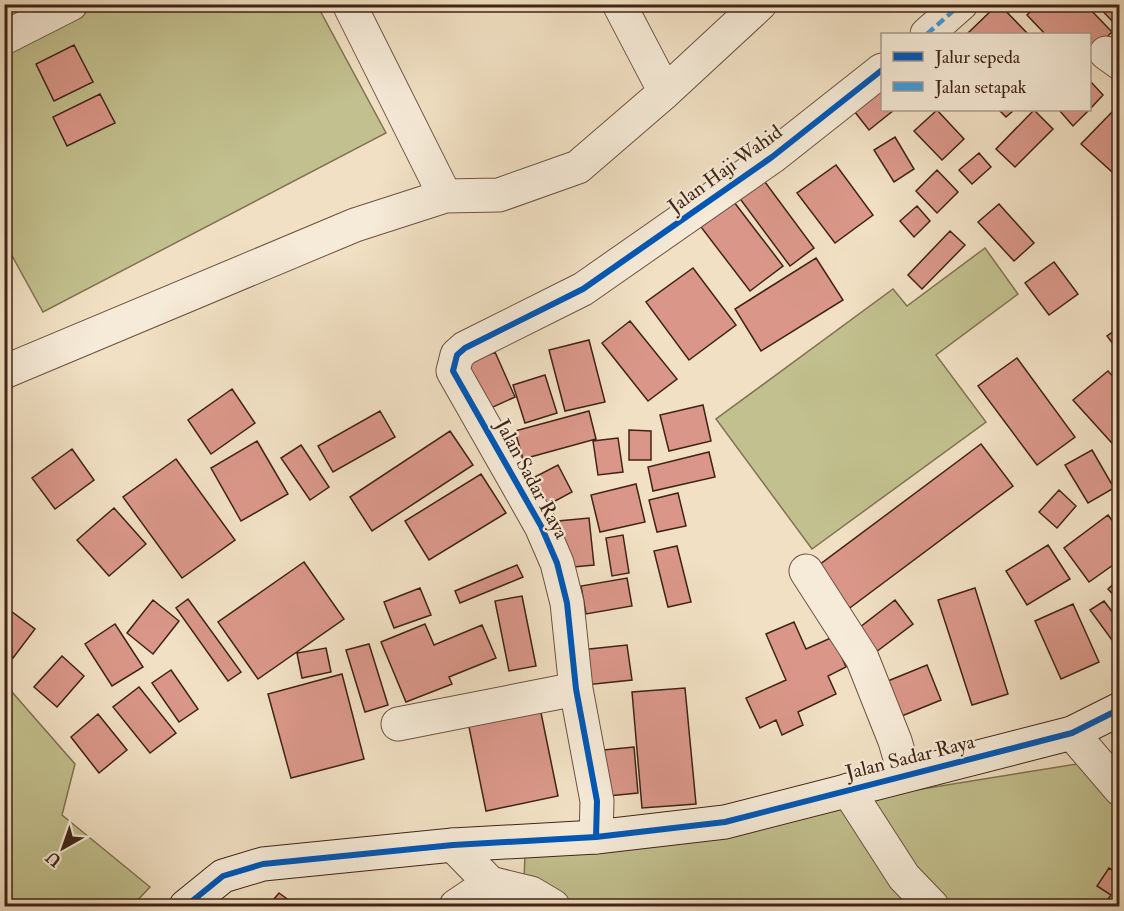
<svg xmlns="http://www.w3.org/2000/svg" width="1124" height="911" font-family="'IM FELL Double Pica',serif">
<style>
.green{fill:#c2c08e;stroke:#817252;stroke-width:1.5}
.building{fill:#da9789;stroke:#402317;stroke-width:1.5}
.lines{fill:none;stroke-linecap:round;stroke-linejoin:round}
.street-casing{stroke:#6c5242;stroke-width:35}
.secondary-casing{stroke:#402317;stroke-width:35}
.street{stroke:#f6ebd8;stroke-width:33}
.secondary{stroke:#f6ebd8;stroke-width:33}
.quiet{stroke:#3f9cdf;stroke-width:4.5;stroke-dasharray:9 4.5;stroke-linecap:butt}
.cycleway-casing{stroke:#f6ebd8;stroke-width:10}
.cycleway{stroke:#0057b8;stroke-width:6}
.labels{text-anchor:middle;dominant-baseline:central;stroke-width:4.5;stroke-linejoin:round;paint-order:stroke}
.street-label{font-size:20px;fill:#402317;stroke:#f6ebd8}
</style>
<rect width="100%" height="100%" fill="#f1e0c3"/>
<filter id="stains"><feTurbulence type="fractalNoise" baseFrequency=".00333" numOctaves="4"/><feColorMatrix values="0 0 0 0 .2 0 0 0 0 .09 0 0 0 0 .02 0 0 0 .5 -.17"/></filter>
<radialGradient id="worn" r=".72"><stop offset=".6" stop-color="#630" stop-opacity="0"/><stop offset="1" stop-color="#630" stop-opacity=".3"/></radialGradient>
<!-- green -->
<path class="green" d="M4,5h313l69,128 -343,179 -38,-69z
M985,248l33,46 -82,61 50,67 -174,127 -96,-130 177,-130 14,17z
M5,684l70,80 -13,51 88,72 -18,19h-127z
M1108,759l11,15v125l-11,7h-585l2,-53z"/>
<!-- building -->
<path class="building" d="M999,4l29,30h-61l31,-30z
M1038,4h47l27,28 -22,21v-19h-45l-18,-19z
M1096,4h24v12l-7,6z
M74,45l19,37 -39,19 -18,-37z
M1090,81l13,14 -13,14z
M882,82v28h12l-25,20 -18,-23z
M100,94l15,29 -48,23 -14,-29z
M937,110l27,29 -22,21 -28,-29z
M999,110h15l-8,7z
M1034,110l19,19 -38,38 -19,-18z
M1059,110h30l-16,16z
M1112,112l8,7v60l-39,-35z
M895,137l19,32 -20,13 -20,-32z
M979,153l12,14 -19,17 -13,-14z
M836,165l37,50 -38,28 -38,-50z
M937,170l21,22 -21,21 -21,-22z
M762,178l52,70 -24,18 -52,-70z
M734,202l49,64 -33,25 -49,-64z
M999,204l35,39 -20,18 -36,-39z
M917,206l13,15 -16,16 -14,-16z
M950,231l15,14 -43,44 -14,-14z
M816,258l27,42 -82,51 -26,-42z
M1054,262l24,32 -29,21 -24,-32z
M693,268l43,57 -47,35 -43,-58z
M630,321l47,58 -29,22 -46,-58z
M1120,327v26l-13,-17z
M589,340l16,62 -40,9 -16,-61z
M495,352l20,45 -33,15 -20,-46z
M1017,358l58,79 -38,28 -59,-79z
M1108,371l12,13v68l-47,-52z
M545,375l12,38 -32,10 -12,-38z
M232,389l23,34 -44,31 -23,-34z
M703,405l8,36 -42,10 -9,-36z
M380,411l15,26 -62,35 -15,-26z
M589,411l7,28 -73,20 -8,-28z
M629,430l22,1v29h-22z
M450,431l23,34 -101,66 -22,-34z
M618,438l5,34 -25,3 -5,-34z
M257,441l31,53 -47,27 -30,-53z
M981,444l32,42 -170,127 -32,-42z
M301,445l28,42 -19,13 -29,-42z
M72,449l22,31 -39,29 -23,-31z
M1092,450l22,38 -26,15 -23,-38z
M709,452l6,25 -62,14 -5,-24z
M176,459l59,81 -53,38 -59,-81z
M558,465l14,27 -28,15 -15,-27z
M481,474l25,39 -77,47 -24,-39z
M636,484l9,38 -45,10 -9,-37z
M1059,490l17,16 -19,22 -18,-16z
M678,493l8,33 -29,6 -8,-32z
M114,508l32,36 -37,32 -32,-36z
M1108,515l12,16v29l-31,22 -25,-34z
M589,518l5,47 -31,3 -5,-47z
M623,535l6,38 -17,3 -6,-38z
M1048,545l22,34 -43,26 -21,-34z
M677,546l14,56 -23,5 -14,-56z
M304,562l40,57 -86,60 -40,-57z
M517,565l6,12 -63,26 -5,-12z
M627,578l5,28 -46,8 -5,-28z
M1120,578v24l-12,-13z
M420,588l11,27 -37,13 -10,-26z
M975,588l33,106 -36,11 -34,-105z
M522,596l14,70 -27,5 -14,-70z
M188,599l53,73 -13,9 -52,-73z
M153,600l26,21 -26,33 -26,-21z
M895,600l18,24 -37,28 -17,-24z
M1104,601l16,21v29l-30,-41z
M1073,604l26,58 -38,17 -26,-58z
M4,606l31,23 -22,29 -9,-6z
M794,622l12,27 27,-12 13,30 -18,9 8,18 -38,18 5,13 -21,10 -6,-15 -16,8 -14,-30 40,-18 -20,-46z
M115,624l28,43 -31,19 -27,-42z
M425,624l9,21 48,-20 14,33 -47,19 3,7 -46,18 -25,-60z
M369,644l19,61 -23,7 -19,-62z
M627,645l5,35 -47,5 -5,-35z
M326,648l5,24 -29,6 -5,-25z
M62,656l22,20 -27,31 -23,-20z
M927,665l14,35 -44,18 -14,-35z
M171,670l27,39 -19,13 -27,-39z
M342,674l22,85 -73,19 -23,-84z
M139,687l37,46 -26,20 -37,-46z
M685,688l11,116 -54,4 -10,-116z
M540,708l18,88 -72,15 -18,-89z
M98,714l29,36 -28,23 -28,-36z
M634,747l4,46 -40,4 -5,-46z
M1109,868l11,7v31h-17l8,-11 -14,-9z
M279,893l18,13h-29z"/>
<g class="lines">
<!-- street casing -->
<g class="street-casing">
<path id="street" d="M349,4l96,192
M619,4l46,88
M927,34l34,-30
M4,38l67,-34
M1106,53l14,10
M4,372l351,-147 90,-29 54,-1 79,-28 87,-75 95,-88
M806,571l56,87 33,83 10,34
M398,724l178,-35
M1072,733l48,56
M848,790l56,87 28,29
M596,837l1,-36 -21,-112 -9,-86 -10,-40 -16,-37 -88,-155 4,-16 8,-7 118,-59 189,-132 110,-87
M453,845l37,38
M456,906l34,-23 41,10 22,13"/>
</g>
<!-- secondary casing -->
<g class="secondary-casing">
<path id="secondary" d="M186,906l37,-30 40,-12 190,-19 143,-8 129,-15 347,-89 48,-24"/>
</g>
<!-- street -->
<use href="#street" class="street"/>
<!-- secondary -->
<use href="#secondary" class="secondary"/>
<!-- quiet -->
<path class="quiet" d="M927,34l34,-30"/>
<!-- cycleway casing -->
<g class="cycleway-casing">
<path id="cycleway" d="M596,837l1,-36 -21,-112 -9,-86 -10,-40 -16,-37 -88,-155 4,-16 8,-7 118,-59 189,-132 110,-87
M186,906l37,-30 40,-12 190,-19 143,-8 129,-15 347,-89 48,-24"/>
</g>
<!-- cycleway -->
<use href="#cycleway" class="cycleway"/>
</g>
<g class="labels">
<!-- street labels -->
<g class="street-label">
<text transform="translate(725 169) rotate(-36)">Jalan Haji Wahid</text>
<text transform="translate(532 479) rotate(62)">Jalan Sadar Raya</text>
<text transform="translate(910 757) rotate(-14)">Jalan Sadar Raya</text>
</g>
</g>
<!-- margin -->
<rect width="1124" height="911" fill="none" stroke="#f1e0c3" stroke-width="24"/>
<rect x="6" y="6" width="1112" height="899" fill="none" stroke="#402317" stroke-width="3"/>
<rect x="12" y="12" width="1100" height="887" fill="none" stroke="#402317" stroke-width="1.5"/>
<!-- legend -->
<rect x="881" y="33" width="210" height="78" fill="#f6ebd8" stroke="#ad9b8b" stroke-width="1.5"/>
<rect x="893" y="52" width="30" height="9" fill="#0057b8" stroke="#ad9b8b" stroke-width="1.5"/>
<text x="935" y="63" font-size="18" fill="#402317">Jalur sepeda</text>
<rect x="893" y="82" width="30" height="9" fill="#3f9cdf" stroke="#ad9b8b" stroke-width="1.5"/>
<text x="935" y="93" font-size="18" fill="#402317">Jalan setapak</text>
<!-- north arrow -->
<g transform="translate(63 848) rotate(220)" stroke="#f6ebd8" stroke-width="4.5" paint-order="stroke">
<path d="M0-4.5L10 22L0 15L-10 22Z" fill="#402317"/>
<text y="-9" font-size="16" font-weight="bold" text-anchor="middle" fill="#402317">U</text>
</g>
<rect width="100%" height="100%" filter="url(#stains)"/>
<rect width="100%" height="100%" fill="url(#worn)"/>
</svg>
